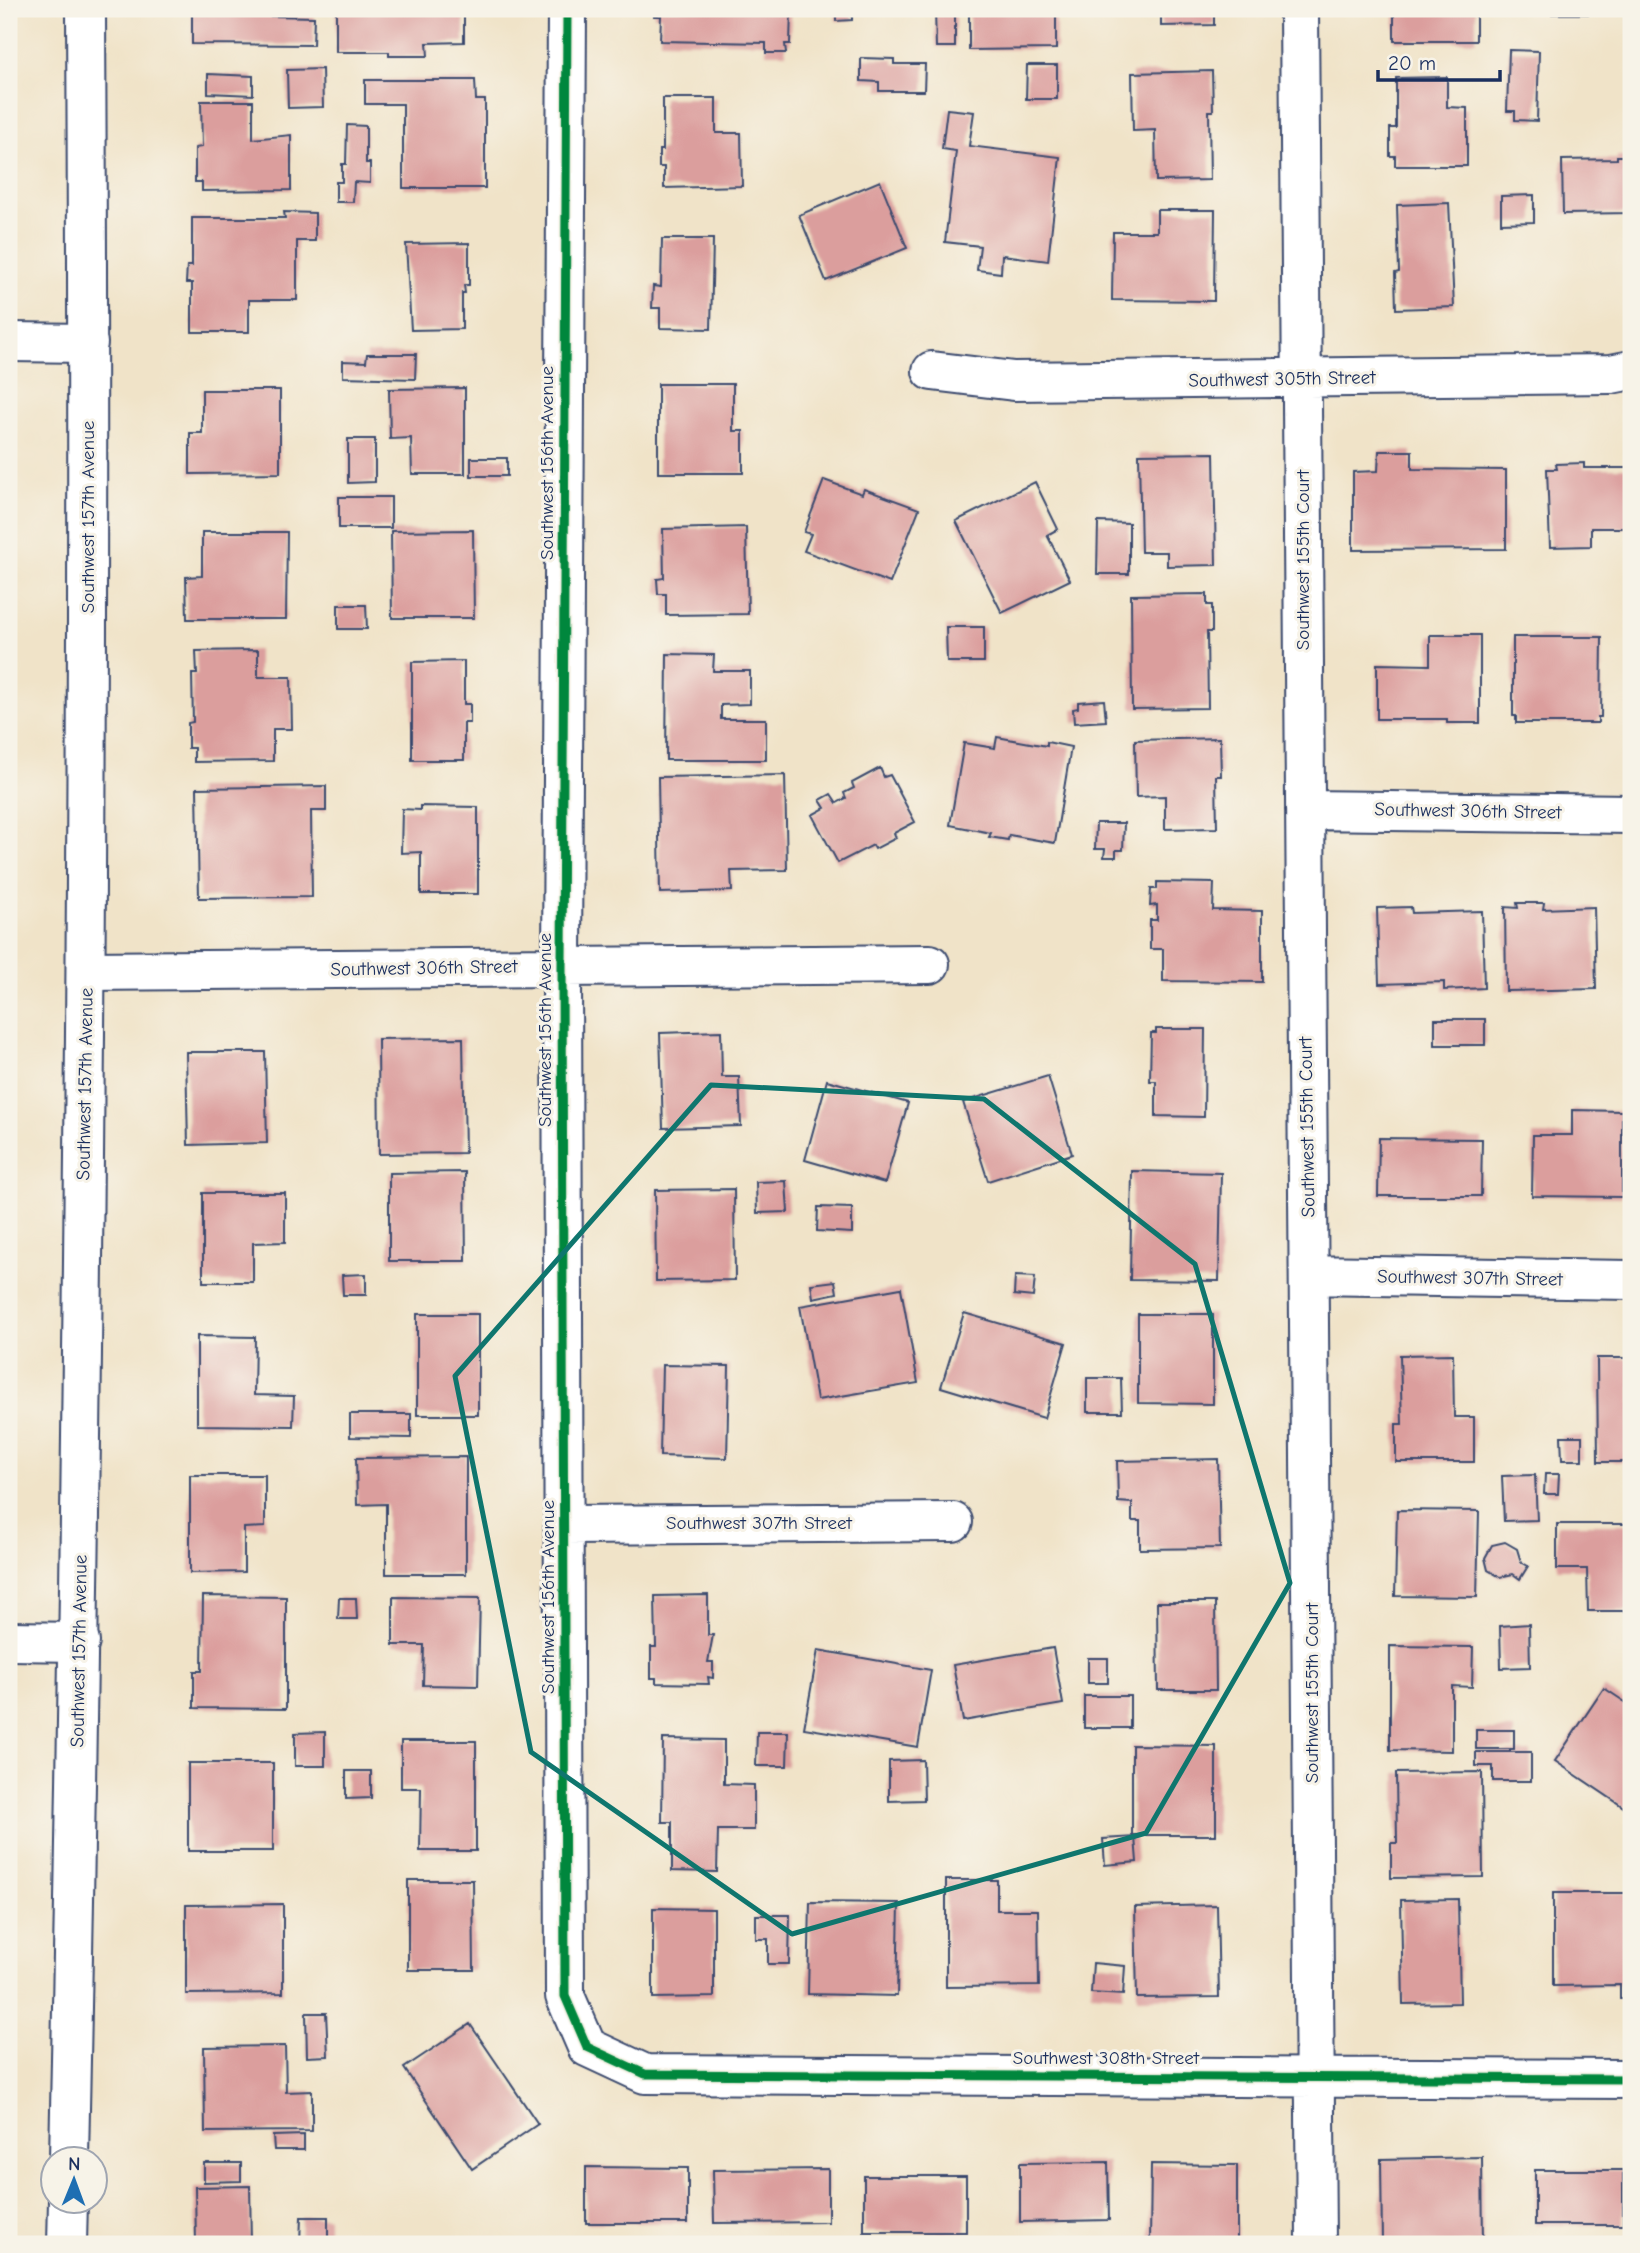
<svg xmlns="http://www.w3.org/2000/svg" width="1640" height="2253" font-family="'Comic Neue',sans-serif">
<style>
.building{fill:#db9e9d}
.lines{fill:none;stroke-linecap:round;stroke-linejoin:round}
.minor-casing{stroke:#3b4a6e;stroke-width:42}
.tertiary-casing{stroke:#3b4a6e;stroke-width:42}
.minor{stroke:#fff;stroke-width:38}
.tertiary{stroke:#fff;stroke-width:38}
.cycleway-casing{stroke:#f7f3e8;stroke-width:13}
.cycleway{stroke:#00873e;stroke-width:9}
.marked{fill:none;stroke:#0f766e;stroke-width:5;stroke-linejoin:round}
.labels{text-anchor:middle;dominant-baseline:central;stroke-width:6;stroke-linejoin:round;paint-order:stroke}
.street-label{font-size:19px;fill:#1b2f5e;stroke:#f7f3e8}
</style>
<rect width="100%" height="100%" fill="#f7f3e8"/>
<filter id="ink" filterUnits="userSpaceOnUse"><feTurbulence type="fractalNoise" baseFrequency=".0143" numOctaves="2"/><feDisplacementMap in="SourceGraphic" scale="14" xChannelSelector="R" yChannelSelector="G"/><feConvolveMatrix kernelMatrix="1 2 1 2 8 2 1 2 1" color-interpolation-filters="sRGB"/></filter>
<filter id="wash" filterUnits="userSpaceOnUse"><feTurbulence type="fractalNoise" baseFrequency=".00686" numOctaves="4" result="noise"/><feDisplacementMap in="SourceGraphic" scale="28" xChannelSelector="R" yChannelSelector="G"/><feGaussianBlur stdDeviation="1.57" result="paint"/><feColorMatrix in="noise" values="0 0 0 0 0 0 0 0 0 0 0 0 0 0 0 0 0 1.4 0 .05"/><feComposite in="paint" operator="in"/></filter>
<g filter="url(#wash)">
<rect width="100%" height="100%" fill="#f0e3c8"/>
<g id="blocks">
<!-- building -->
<path class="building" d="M186,9h84v7l44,1 -1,28 -121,-1v-32h-6z
M336,9h128v33l-37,1 1,13h-39v-4h-53z
M654,9h137l-1,35h-5l1,9h-20v-10l-106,-2 1,-25h-7z
M828,9h87v3l-63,2v6l-16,1v-9h-8z
M935,9h20v38h-19z
M969,9h87v40l-87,1z
M1161,9h53v16l-53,1z
M1394,9h82v32h-82z
M1549,9h49v5h-49z
M1509,50l30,1 -2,70 -22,-1v-9h-8z
M861,58l33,1v5h31l-1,27h-45v-9l-18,-1z
M1027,65h30v34h-31z
M322,69l1,38 -35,1 -1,-38z
M1212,71l1,40h-4l1,69 -54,1 -1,-51 -22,1 -1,-58z
M208,74l45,2v19l-45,-2z
M1447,77v30l20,1v58h-72v-10h-5v-28h6v-50z
M365,80h110l1,20h9v88h-82v-84h-38z
M663,98h53v35h25l1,53 -78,2v-21h-5v-17h4z
M201,101h52v38l38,-4v55l-89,1v-9h-7v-34l7,-1z
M947,109l27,3 -5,34 91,11 -12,104 -46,-6 -1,18 -24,-3 3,-24 -35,-4 11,-91 -14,-2z
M347,125l19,1v37h4v20l-16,-1 -1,20h-17v-20h6v-18h4z
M1617,156h14v57l-68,1 -1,-54 55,-1z
M880,181l27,67 -81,33 -27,-66z
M1534,195v27l-33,1v-27z
M1449,203l5,104 -58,2 -1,-36 4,-1 -2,-67z
M1157,210h58l-1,91 -102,-1 1,-68h44z
M284,212l31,1v28h-18v59h-48v32h-57v-49h-6l1,-17h5v-48h93z
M662,239h51l-2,90 -51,-1v-20h-8l1,-22 8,1z
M469,243v42h-5l1,8h-3v36l-51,1 -5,-86z
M367,354h49l-1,25 -72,-2v-16l23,1z
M658,384h75v47h10v42h-85z
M465,388v86h-53l-1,-36 -21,1 -1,-50z
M202,390h78v83l-90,1v-41h12z
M348,439h27v43l-27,1z
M1379,451h33v18l94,1v79l-153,1v-78l25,-1z
M1214,453l2,112 -49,1v-14h-26l-2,-98z
M471,458h36v18h-36z
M1584,463v5h47v60h-40v18l-41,1 -3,-78h10l-1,-5z
M824,480l38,14 2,-5 55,20 -29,74 -86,-32 7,-17 -7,-2z
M1035,482l23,47 -11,6 23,45 -68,33 -46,-92z
M339,497h52v31h-52z
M1098,522l31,1v51h-32z
M746,527l2,87 -82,1v-21h-8l-1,-15 7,-1 -1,-49z
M473,530l1,88h-82l-1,-87z
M202,532h85l-1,87h-99l-1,-42 16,-1z
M1207,594v11h5v27h-5l1,76 -76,1 -1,-114z
M338,605h28l1,24h-29z
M946,627h38v35h-37z
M1430,635h50v88h-33v-4h-70v-55l53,1z
M1513,637h89l-1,80h-3v6h-82v-7h-3z
M258,650v27h33l1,52h-19v32l-79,1v-14h-6v-25l5,-1 -1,-48h5l-1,-23z
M667,654l47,1 -1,16h37v33l-29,1v14h45v41h-100z
M464,661v43h6v19h-6v37h-52v-98z
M1104,700l2,21 -32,2 -1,-14 5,-1v-6z
M997,737l50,9v-4l24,5 -16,96 -46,-8 -1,5 -19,-3 2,-4 -41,-8 14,-82 31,5z
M1220,738l1,38h-5l1,52 -52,1v-33l-29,1 -1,-57z
M880,768l4,9 6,-2 25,47 -21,11 2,5 -21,11 -2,-4 -35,18 -26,-48 13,-7 -5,-8 11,-6 6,9 9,-5 -2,-5 10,-5 -2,-5z
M785,775l2,95 -56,1 1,20 -72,2 -2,-116z
M326,786v25h-15l1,86 -113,1 -2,-110z
M420,806l58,1v87h-57v-42l-20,1 1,-44 18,1z
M1096,823h28l-1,27h-7v7h-12l1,-8h-10z
M1157,882l57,1 -1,27 49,1v71l-99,-1v-32h-13v-29h7v-15l-7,1 1,-17h6z
M1517,903h27l-1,6 51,-2 2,82 -90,2 -1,-84 13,1z
M1411,907l1,6 70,-2 2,77 -40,2v-8l-65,2 -2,-76z
M1435,1019h50v26h-50z
M1156,1029h49l-1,88 -48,-1v-35h-6l1,-48h5z
M721,1031l1,46h17l2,49 -78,2 -3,-95z
M463,1038l2,115 -86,1 -1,-115z
M186,1052h79l2,91 -79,2z
M1048,1076l24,78 -84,27 -25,-79z
M827,1080l81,23 -23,80 -80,-23z
M1572,1110l50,1v86l-90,-1 1,-61h39z
M1379,1138l103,1 -1,57h-103z
M1132,1171l89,2 -2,108 -89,-1z
M465,1172l1,89h-77v-88z
M786,1181l2,31 -31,1 -1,-31z
M734,1189l1,91 -79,1 -1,-91z
M203,1193h82v49l-32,1v39h-50z
M818,1207l34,1v25l-35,-2z
M366,1274v21h-23l-1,-20z
M1015,1276l20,1 -2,20 -19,-2z
M835,1281l2,12 -24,5 -2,-14z
M901,1288l17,95 -101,17 -17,-94z
M964,1313l102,30 -22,75 -103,-31z
M417,1314h61v101h-61z
M1138,1314h75v90l-75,-1z
M197,1336l58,1 -1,58 40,1 -1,30 -96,-1z
M1453,1354l1,63h20v45h-78v-38h6l-2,-69z
M1597,1358h34v104h-33z
M662,1365l67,1 -2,92 -67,-2z
M1087,1378h34l1,34h-35z
M350,1414h61v24l-61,-1z
M1561,1436h21v24h-20z
M466,1457v117h-80v-70l-29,1 -1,-47z
M1218,1459l2,89 -80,1v-28h-8v-18l-14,-1 -1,-41z
M1545,1474h14l-1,20h-14z
M190,1475h75v52l-21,1v44l-54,1z
M1535,1475l2,45 -33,1 -2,-45z
M1397,1510l82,1 -2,86 -82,-1z
M1557,1524h74v87h-43l-1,-42h-30z
M1505,1542l12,7 4,13 7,4 -8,13 -7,-5 -13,3 -12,-7 -3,-12 7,-13z
M708,1595v40h5l-5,27h5v16l-5,-1 1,7 -53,-1v-5h-5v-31h5l-1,-51z
M203,1596l83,1v112l-92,-1v-37h8z
M393,1597l87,1 -2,88 -55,-1 1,-40h-31z
M339,1598h17l1,21h-19z
M1157,1602h58l1,88h-58z
M1529,1624l1,43 -29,1 -1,-42z
M1390,1646l83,1 -1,40 -20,-1v65l-62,-1z
M1053,1648l10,56 -100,17 -10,-56z
M818,1650l113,20 -13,77 -114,-19z
M1088,1658h20v25h-20z
M1604,1688l27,18v106l-76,-51z
M1084,1696h46v32h-46z
M1476,1730h38v19h-38z
M325,1732v34h-30v-33z
M757,1732h31l-1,34h-31z
M663,1739l61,1v44l30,1v45h-36l-1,42 -45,-1v-49h-10z
M401,1741h75v110h-56l1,-63h-20z
M1132,1745l84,1v89h-84z
M1476,1752h55v29h-38v-15h-17z
M923,1760l1,40 -35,1v-40z
M188,1763h85v88h-85z
M346,1771h25v27l-25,1z
M1482,1772l1,105 -92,1v-35h6l-1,-70z
M1135,1837l2,25 -32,3 -2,-26z
M408,1880h65l1,90h-66z
M946,1880h51v30h41l1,76 -93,1z
M1553,1893h78v106h-11v-14l-67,1z
M1458,1899l2,104 -57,1 -2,-104z
M810,1902l89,1 -2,93 -89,-2z
M283,1904v89l-97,1v-89z
M1217,1905l2,92 -82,1 -2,-91z
M653,1908l61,1v88l-61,1z
M756,1915h34l-1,49h-21v-25h-12z
M1093,1963l32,3 -2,29 -32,-2z
M306,2013h20l2,43 -21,1z
M470,2024l68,100 -66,45 -68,-101z
M285,2046l1,46 26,-1v40l-107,1 -1,-85z
M304,2135v15h-30l-1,-14z
M1482,2157l1,87h-101l-1,-85z
M1108,2162l1,58 -89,2v-59z
M204,2163h37v18l-37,1z
M1151,2164l86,1v79h-87z
M586,2167l102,1v55h-102z
M828,2169v53l-114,1 -1,-53z
M1535,2170h88v55h-88z
M864,2176h102v56h-102z
M250,2186l1,58h-55l-1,-57z
M301,2217h27v27l-28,-1z"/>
</g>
</g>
<g filter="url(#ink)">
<use href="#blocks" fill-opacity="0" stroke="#3b4a6e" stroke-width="2"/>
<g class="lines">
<!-- minor casing -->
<g class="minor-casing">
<path id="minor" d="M567,9l-5,957 3,1030 22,51 58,27 986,5
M1299,9l17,2235
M9,342l79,1
M932,371l82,10 597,-7 20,-4
M1305,810l326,4
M86,971l844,-7
M1309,1275l322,5
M566,1525l387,-3
M9,1641l71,1"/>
</g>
<!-- tertiary casing -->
<g class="tertiary-casing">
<path id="tertiary" d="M69,2158c15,-716 21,-1433 17,-2149
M67,2244l1,-44"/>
</g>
<!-- minor -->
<use href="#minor" class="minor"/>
<!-- tertiary -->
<use href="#tertiary" class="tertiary"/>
<!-- cycleway casing -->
<g class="cycleway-casing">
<path id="cycleway" d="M567,9l-5,957 3,1030 22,51 58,27 986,5"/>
</g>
<!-- cycleway -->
<use href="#cycleway" class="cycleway"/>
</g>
</g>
<!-- marked area -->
<path class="marked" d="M711,1085l273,14 211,165 95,319 -144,250 -354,101 -261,-182 -76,-376z"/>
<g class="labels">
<!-- street labels -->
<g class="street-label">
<text transform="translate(1282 379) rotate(-1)">Southwest 305th Street</text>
<text transform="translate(547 463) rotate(-90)">Southwest 156th Avenue</text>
<text transform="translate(88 517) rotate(-90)">Southwest 157th Avenue</text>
<text transform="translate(1303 560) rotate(-90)">Southwest 155th Court</text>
<text transform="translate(1468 811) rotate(1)">Southwest 306th Street</text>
<text transform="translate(424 968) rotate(-1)">Southwest 306th Street</text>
<text transform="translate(545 1030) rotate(-90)">Southwest 156th Avenue</text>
<text transform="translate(85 1084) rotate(-89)">Southwest 157th Avenue</text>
<text transform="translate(1307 1127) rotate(-91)">Southwest 155th Court</text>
<text transform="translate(1470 1278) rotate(1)">Southwest 307th Street</text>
<text x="759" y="1523">Southwest 307th Street</text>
<text transform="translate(548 1597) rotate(-90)">Southwest 156th Avenue</text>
<text transform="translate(79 1651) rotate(-89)">Southwest 157th Avenue</text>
<text transform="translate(1312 1693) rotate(-90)">Southwest 155th Court</text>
<text x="1106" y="2058">Southwest 308th Street</text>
</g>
</g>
<!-- margin -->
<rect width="1640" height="2253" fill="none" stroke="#f7f3e8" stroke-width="35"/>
<!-- north arrow -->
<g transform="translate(74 2180) rotate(1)"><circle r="33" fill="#f7f3e8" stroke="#9fa5b1" stroke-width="2"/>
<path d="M0-5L12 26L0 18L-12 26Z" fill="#1f6fb2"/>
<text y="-10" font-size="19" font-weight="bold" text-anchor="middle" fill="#1b2f5e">N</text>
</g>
<!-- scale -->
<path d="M1378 70v10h122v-10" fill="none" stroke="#1b2f5e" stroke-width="3.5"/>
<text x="1388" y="70" font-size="21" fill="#1b2f5e" stroke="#f7f3e8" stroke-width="5" paint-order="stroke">20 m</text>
</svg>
